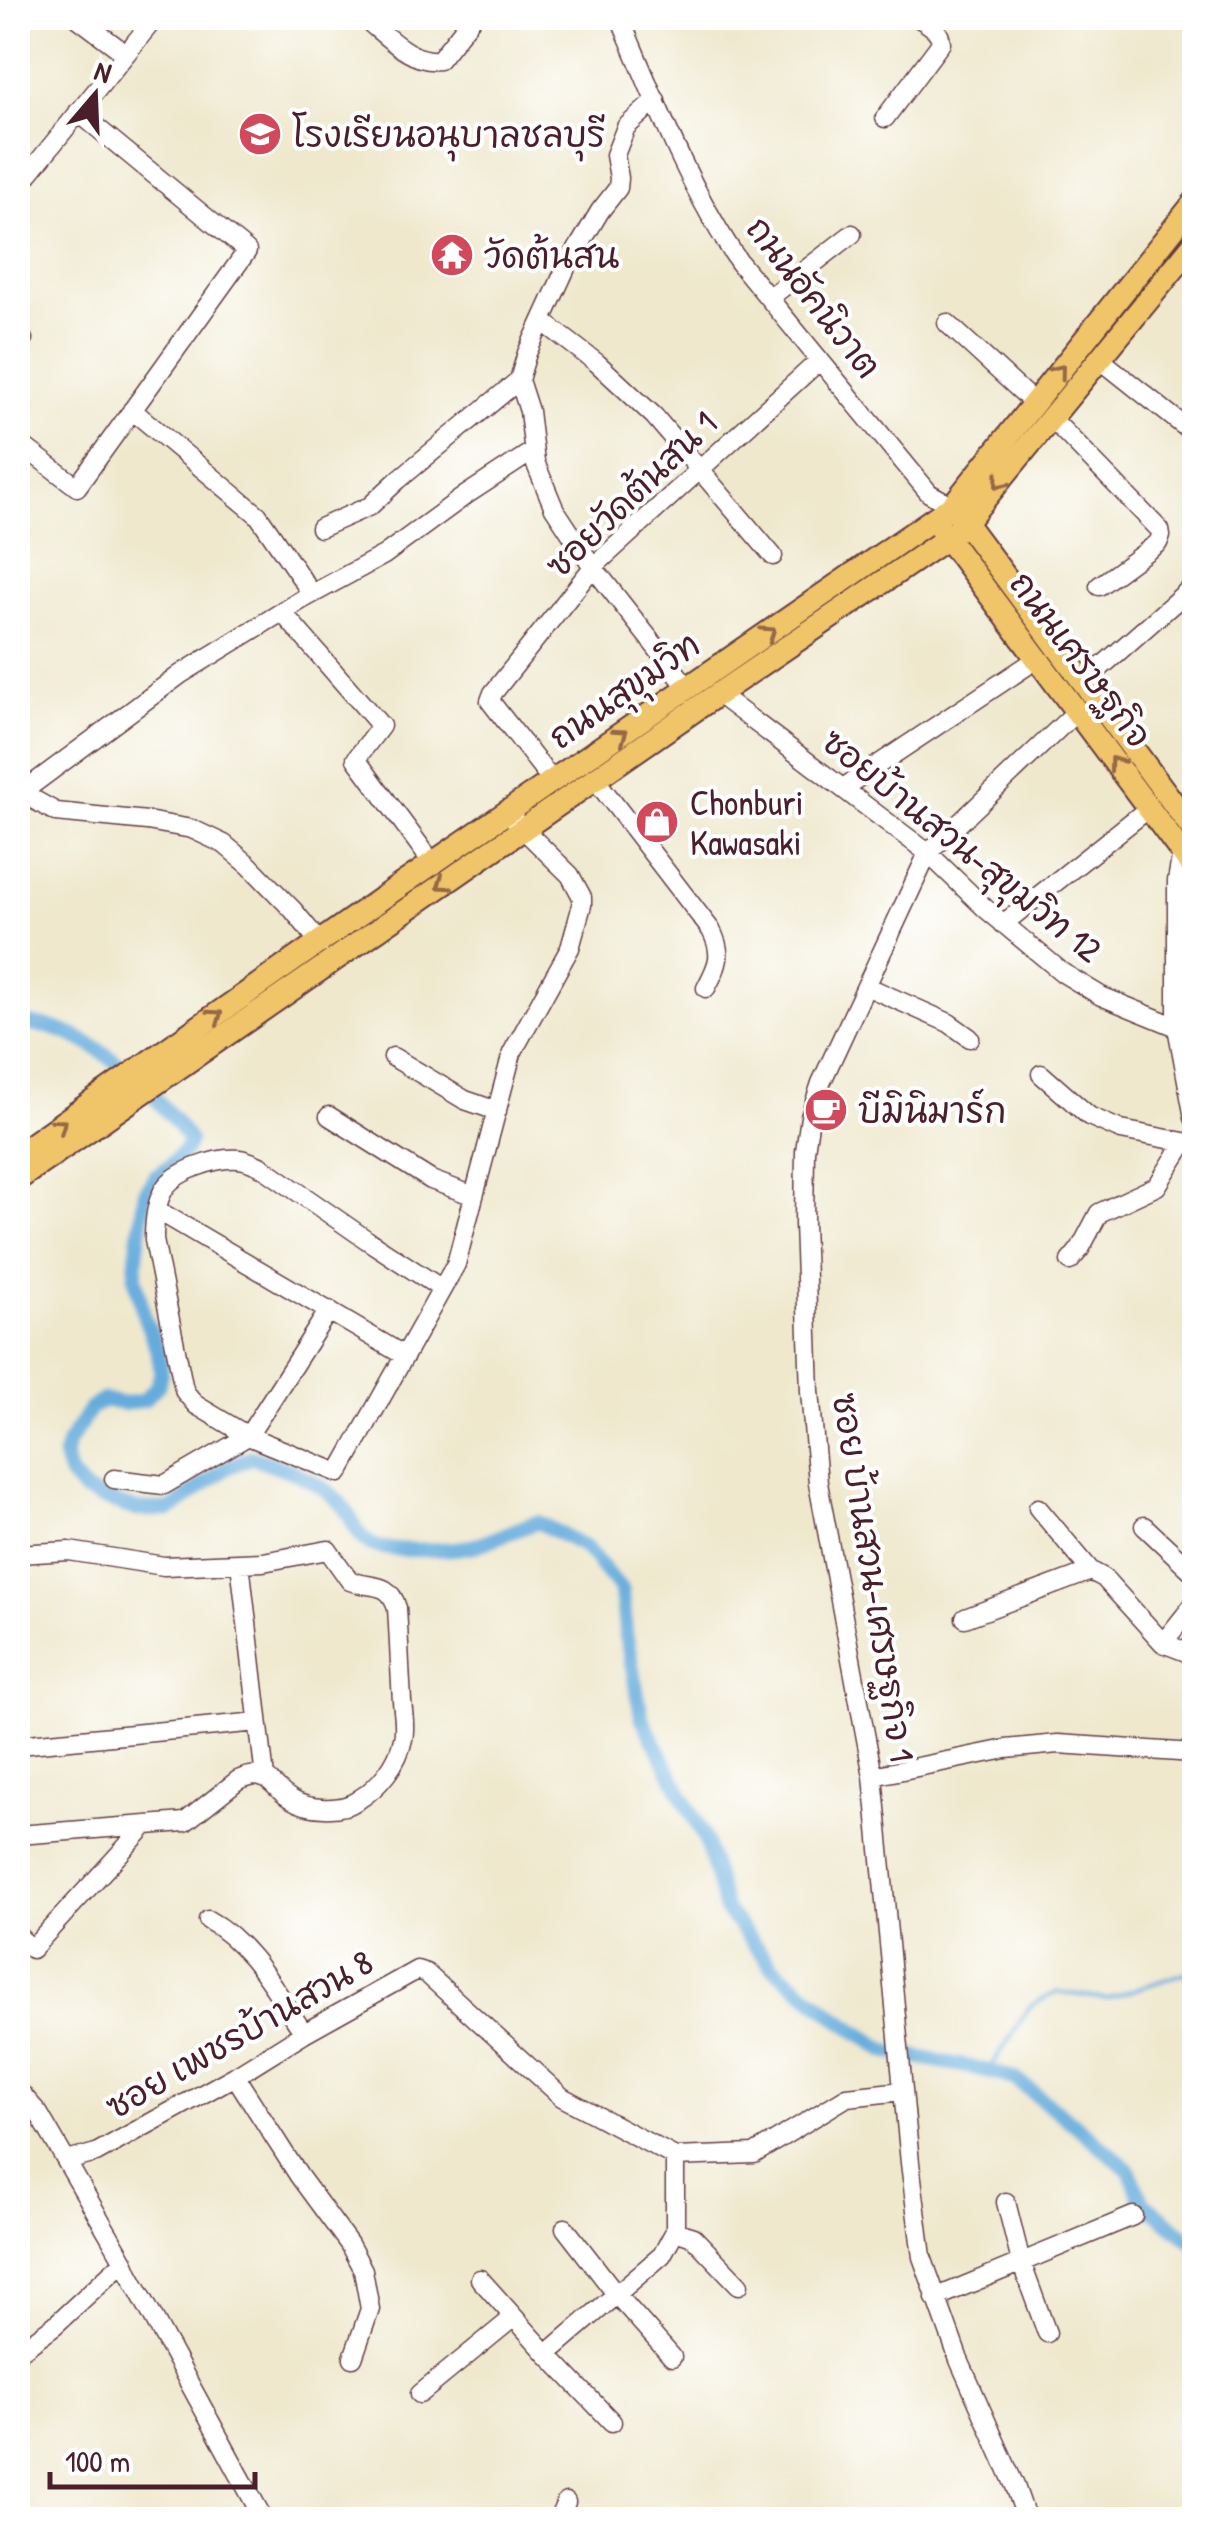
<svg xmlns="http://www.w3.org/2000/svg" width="1212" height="2537" font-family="'Patrick Hand','Playpen Sans Thai',sans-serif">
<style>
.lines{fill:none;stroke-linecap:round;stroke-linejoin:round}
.stream{stroke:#65acdc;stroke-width:4}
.canal{stroke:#65acdc;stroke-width:15}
.minor-casing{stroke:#633d43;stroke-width:21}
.major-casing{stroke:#633d43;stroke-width:26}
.minor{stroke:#fff;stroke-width:18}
.major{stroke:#f0c469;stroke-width:22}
.oneway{stroke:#956947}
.labels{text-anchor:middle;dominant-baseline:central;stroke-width:8;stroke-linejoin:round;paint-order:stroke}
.poi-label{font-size:35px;fill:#4a1f2b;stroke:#fff;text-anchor:start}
.street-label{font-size:35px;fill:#4a1f2b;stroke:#fff}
</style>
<rect width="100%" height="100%" fill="#fff"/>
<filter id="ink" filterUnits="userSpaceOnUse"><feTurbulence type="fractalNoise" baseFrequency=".01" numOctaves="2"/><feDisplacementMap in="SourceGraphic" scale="20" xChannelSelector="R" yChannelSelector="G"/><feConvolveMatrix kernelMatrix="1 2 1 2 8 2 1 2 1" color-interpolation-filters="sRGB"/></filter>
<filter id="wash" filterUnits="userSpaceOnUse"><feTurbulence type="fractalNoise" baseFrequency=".0048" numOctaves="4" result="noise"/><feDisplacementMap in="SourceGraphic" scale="40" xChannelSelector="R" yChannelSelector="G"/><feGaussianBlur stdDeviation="2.25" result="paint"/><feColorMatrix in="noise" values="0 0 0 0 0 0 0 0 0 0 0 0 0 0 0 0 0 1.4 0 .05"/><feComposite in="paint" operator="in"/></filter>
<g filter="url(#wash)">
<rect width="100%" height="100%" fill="#efe8cd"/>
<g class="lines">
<!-- stream -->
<path class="stream" d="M989,2071l41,-65 28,-14 48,7 88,-29"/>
<!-- canal -->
<path class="canal" d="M18,1024c10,1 21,1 31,3 56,15 108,67 140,113l-4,10 -15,16 -15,10 -10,17 -8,59 -2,25 9,39 14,36 3,19 -3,14 -14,15 -21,4 -19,-4 -14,9 -22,34 -4,13 6,19 14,16 20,8 33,11h33l58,-43 23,-10c31,10 67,22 89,46 12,12 16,35 33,42 15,8 91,5 107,-1 20,-7 38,-16 58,-22l47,25 36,43 5,45 16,83 63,121 20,70 47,57 65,52 49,33 103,20 26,8 57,43 57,48 14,32 51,41"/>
</g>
</g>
<g filter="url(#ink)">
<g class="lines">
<!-- minor casing -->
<g class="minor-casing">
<path id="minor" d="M78,18l48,36
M364,18c21,16 47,46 75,42l33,-42
M620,18c35,82 68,169 119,244l190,231 23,13
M656,100l-30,27 -11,28 4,23 -1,10 -18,23 -34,57 -39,85 -8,27 10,31 6,51 19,46 39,59 95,121
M885,118l56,-75c0,-13 -13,-19 -22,-25
M18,187l137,-169
M769,298l83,-64
M542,321l55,42 57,53 119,140
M947,323l86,79
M18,346l5,-7
M1101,360l93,74
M132,410l126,105 54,79
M1052,419l108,111 1,6 -3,7 -59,43
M18,442l59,45 170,-236 -169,-139
M320,528l50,-22 28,-26 121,-100
M282,612l99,114 -25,33 78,106
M1084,682l108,-95
M718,694l210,159 58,56 77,64 38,23 76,31
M595,779l116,151c13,25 7,35 -5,58
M553,782l-63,-81 3,-8 100,-126 227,-207
M843,788l194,-129
M18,791l38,21 91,9 45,8 32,15 25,21 44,45 28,34
M21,793l160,-119 122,-75 81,-44 82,-60 67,-44
M1182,852l-5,29v146l17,91
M1003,924l146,-116
M866,986l83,37 21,15
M393,1057l72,43 32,11
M1041,1074l48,42 32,14 73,14
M329,1116l102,64 43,16
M157,1210l248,146
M1070,1261l10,-12 19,-36 58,-27 27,-43
M442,1289l-75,-49 -105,-73c-7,-3 -14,-7 -23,-8 -22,-2 -68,12 -77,34 -7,14 -8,32 -8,47l29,145 2,7 11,13 52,31 91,37c39,-70 78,-139 117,-209l56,-211 58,-105 12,-43v-8l-12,-22 -54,-53
M114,1479l50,6 84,-49 81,-126
M1038,1508l53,63 13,7 59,65 31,12
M1144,1526l50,47
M18,1554l51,-3 95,15 99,-4 65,-12 22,31c21,8 39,-1 47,27 2,31 3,62 5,93 1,12 4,26 1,38 -5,25 -24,48 -45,61 -17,12 -50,10 -67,-1 -21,-12 -22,-33 -53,-19l-53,42 -167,13
M240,1563l25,215
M965,1618l126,-47
M1163,1643l31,-39
M18,1745l240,-23
M873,1776l133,-27 52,-5 136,9
M208,1920c44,24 68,73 96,113
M18,1936l14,13 114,-124
M235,2076l64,100 50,68 14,26 7,39 -17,49
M18,2090l21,24 85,147 5,12 135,247
M675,2157v74l18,6 46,48
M67,2161l29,-8 139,-77 69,-43 113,-63 9,3 136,124 113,60 79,-3 93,-57 56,-6
M1006,2202l15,60 26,71
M565,2228l52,67 55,62
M480,2279l34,38
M935,2298l198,-82
M18,2352l37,-27 69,-64
M547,2354l65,68
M420,2394l94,-77 33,37 115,-99 13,-24
M558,2520l8,-18
M1027,2520l-12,-34 -56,-126 -37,-103 -12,-94 -37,-387 -55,-293 -8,-92 -6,-168 1,-72 5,-34 11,-34 107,-230 148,-141"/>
</g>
<!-- major casing -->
<g class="major-casing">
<path id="major" d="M958,513l236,318
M939,527l255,342
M18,1154l367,-258 567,-390 242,-303
M18,1179l684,-474 244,-166 19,-16 229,-279"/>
</g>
<!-- minor -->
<use href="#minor" class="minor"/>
<!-- major -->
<use href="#major" class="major"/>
</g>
<!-- one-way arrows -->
<defs><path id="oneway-chevron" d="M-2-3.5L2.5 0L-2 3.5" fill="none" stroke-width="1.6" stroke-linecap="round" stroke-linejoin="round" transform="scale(2.5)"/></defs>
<g class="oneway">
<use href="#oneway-chevron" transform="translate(1059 371) rotate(-51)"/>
<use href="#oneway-chevron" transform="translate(1000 482) rotate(130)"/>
<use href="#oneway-chevron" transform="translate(769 633) rotate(-34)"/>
<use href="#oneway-chevron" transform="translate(621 735) rotate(-35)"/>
<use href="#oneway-chevron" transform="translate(1115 763) rotate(-127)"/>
<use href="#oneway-chevron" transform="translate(443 884) rotate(145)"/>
<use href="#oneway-chevron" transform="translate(216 1016) rotate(-35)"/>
<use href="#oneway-chevron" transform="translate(60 1125) rotate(-35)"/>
</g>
</g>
<!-- icons -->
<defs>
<g id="school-disc" transform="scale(2.25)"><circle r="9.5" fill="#d1495b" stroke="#fff"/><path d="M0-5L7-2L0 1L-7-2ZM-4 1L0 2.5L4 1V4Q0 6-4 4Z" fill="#fff"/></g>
<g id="temple-disc" transform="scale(2.25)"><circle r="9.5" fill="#d1495b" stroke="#fff"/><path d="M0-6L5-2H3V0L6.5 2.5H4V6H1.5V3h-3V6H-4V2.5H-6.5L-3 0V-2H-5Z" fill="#fff"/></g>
<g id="shop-disc" transform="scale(2.25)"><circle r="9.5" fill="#d1495b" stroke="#fff"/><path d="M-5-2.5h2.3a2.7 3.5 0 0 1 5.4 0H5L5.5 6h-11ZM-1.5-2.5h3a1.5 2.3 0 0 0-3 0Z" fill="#fff"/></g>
<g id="cafe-disc" transform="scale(2.25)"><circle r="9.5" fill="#d1495b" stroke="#fff"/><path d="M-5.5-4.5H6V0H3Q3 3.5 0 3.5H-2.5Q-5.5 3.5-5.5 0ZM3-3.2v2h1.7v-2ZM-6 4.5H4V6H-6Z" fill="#fff"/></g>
</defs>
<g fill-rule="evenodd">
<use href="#school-disc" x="260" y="134"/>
<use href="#temple-disc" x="452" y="255"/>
<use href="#shop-disc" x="657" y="822"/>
<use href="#cafe-disc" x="826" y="1110"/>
</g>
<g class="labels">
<!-- poi labels -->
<g class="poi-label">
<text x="292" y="134">โรงเรียนอนุบาลชลบุรี</text>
<text x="484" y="255">วัดต้นสน</text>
<text x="690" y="802">Chonburi<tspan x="690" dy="40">Kawasaki</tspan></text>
<text x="858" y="1110">บีมินิมาร์ก</text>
</g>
<!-- street labels -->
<g class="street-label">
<text transform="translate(814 297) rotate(52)">ถนนอัคนิวาต</text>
<text transform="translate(631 494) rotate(-44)">ซอยวัดต้นสน 1</text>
<text transform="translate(1081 659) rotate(53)">ถนนเศรษฐกิจ</text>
<text transform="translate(624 690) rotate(-35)">ถนนสุขุมวิท</text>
<text transform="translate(962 845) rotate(39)">ซอยบ้านสวน-สุขุมวิท 12</text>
<text transform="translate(874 1577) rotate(81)">ซอย บ้านสวน-เศรษฐกิจ 1</text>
<text transform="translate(239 2034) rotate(-30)">ซอย เพชรบ้านสวน 8</text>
</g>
</g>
<!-- margin -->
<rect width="1212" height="2537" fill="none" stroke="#fff" stroke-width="60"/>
<!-- north arrow -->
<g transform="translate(95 95) rotate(19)" stroke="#ffffff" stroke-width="8" paint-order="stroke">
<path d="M0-8L18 38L0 25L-18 38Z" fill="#4a1f2b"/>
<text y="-15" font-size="28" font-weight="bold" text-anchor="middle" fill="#4a1f2b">N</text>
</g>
<!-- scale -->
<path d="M50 2472v15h205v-15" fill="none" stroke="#4a1f2b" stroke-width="5"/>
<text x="65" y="2472" font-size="30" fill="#4a1f2b" stroke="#ffffff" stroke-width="8" paint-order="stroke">100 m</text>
</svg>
